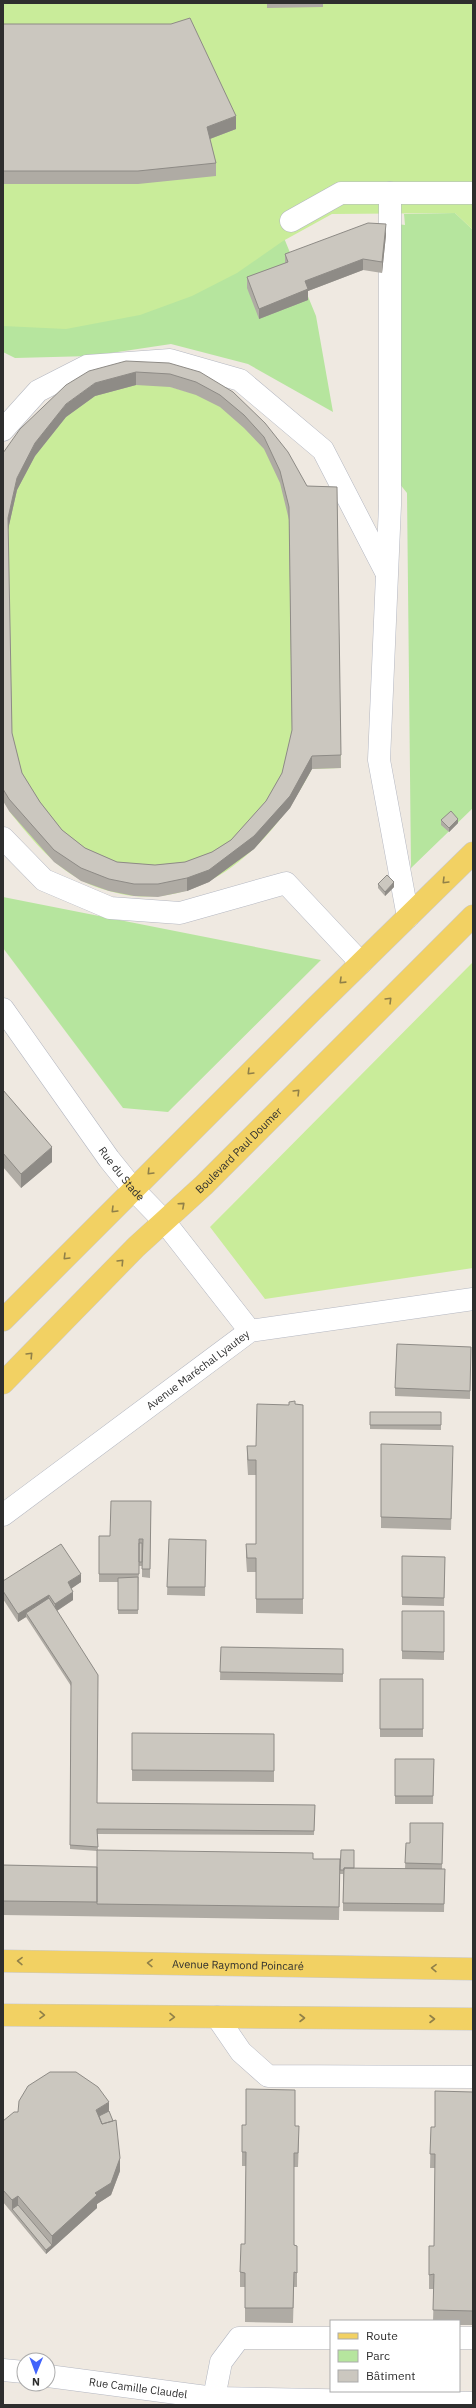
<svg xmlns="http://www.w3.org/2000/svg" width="476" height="2408" font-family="'IBM Plex Sans',sans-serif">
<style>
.green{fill:#b6e59e}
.pitch{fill:#c9ec9a}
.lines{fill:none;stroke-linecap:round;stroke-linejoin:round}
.minor-casing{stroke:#b4b7c1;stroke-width:23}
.major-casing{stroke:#c9c9c9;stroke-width:23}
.minor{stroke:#fff;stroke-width:22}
.major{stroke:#f2d163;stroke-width:22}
.wall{fill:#afaba4;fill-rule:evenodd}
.shaded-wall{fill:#8e8b86}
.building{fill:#cbc7bf;stroke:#8e8b86;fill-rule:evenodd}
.oneway{stroke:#908048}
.labels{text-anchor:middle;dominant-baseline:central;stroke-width:3;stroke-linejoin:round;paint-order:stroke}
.street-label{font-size:11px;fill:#2e2e2e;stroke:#fff}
</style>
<rect width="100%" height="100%" fill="#efe9e1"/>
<!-- green -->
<path class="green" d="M473,3l-198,213 41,100 17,96 -85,-48 -77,-20 -80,12 -76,2 -12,-6v-104z
M455,213l18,17v578l-62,60 -4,-375 -12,-15 2,-254 8,1 -1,-11z
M3,897l318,63 -153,152 -45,-4 -120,-160z"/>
<!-- pitch -->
<path class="pitch" d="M3,3h470v227l-18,-17 -123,1 -49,27 -46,32 -45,23 -52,19 -74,14 -63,-3z
M126,374l107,31 74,93 30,2 4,268 -29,1c-37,71 -104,142 -191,125 -13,-3 -28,-7 -40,-14 -30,-16 -51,-43 -72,-69l-6,-345 17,-24z
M473,962v306l-208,31 -55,-72z"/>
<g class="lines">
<!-- minor casing -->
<g class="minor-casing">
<g id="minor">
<path d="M390,193v312l-11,255 29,157"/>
<path d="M291,221l50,-28h132"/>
<path d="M3,430l35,-39 49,-25 83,-6 70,20 83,70 63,122"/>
<path d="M3,838l41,42 66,28 70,5 106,-30 75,80"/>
<path id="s1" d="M3,1009l106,150 25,31 30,31 86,110"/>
<path id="s2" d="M3,1515l247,-184 223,-32"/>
<path d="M217,2017l24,35 27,24 205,1"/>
<path d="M459,2338h14"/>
<path d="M3,2370l21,2"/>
<path id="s3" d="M48,2376l166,22 259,5"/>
<path d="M214,2398l7,-36 18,-24h92"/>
</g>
</g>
<!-- major casing -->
<g class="major-casing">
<g id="major">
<path d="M3,1320l313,-313 157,-154"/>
<path id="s4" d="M3,1383l133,-136 68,-62 269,-269"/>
<path id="s5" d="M3,1961l470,8"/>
<path d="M3,2015l470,4"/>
</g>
</g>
<!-- minor -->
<use href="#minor" class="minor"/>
<!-- major -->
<use href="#major" class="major"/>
</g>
<!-- wall -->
<path class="wall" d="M267,3h56v4l-56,1z
M3,24l233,105 -26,10 6,24v13l-78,8h-135z
M386,235l-4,38 -19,-3 -55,21v9l-49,19 -12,-31v-11l38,-14v-9z
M126,361l107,31 74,94 30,1 4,281 -29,1 -22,39 -36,41 -45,33 -22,9 -29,6 -24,-1 -25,-5 -28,-10 -27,-19 -45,-51 -6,-10v-348zM136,385l34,2 26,8 24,12 24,21 20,21 16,34 9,37 3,211 -10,42 -16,28 -35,39 -19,12 -27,10 -30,3 -38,-3 -32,-14 -23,-18 -22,-28 -18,-29 -10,-40 -4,-204 9,-39 18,-34 31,-39 29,-21z
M441,820l17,3 -9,9 -8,-7z
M378,884l16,3 -9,9 -7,-8z
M3,1090l49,72 -31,26 -18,-21z
M471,1347l-1,52 -75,-3v-8z
M295,1404l8,1v209l-47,-1v-41h-9l-1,-14v-14h10v-69h-8l-1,-15v-14h9l33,-41z
M370,1412h71v18l-71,-1z
M381,1444l72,13 -2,73 -70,-2z
M151,1501l-1,77 -8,-1v-11h-3l-1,48h-20v-32h-19v-46h11z
M169,1539l37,1 -1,56 -38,-1z
M402,1556l43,1 -1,49 -42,-1z
M3,1581l78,1 -10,6 2,12 -16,11 40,192 218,2 -1,30 -217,-1 1,16 215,9 41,9 51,1 1,-26h4l33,-20 -1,46h3l-1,43 -101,-1v-37h-3v-1l-1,47 -336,-5v-50l94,2v-16l-27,-2 1,-163 -45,-69 -8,5 -15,-23z
M402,1611h42v49l-42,-1z
M221,1647l122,2v33l-123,-2z
M380,1679h43v58h-43z
M132,1733l142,1v48l-142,-1z
M395,1759h39l-1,45h-38z
M473,2092v233h-14v-4h-26l1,-32h-5v-43h5l1,-78h-5l1,-41h4z
M109,2111l11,60 -9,24 -14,9v4l-51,46 -43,-52v-81z
M242,2125l53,1 4,14 -1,27h-4v78l3,1v41h-3l-1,36 -48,-1v-35h-5v-15l5,-28 1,-78h-4z"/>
<!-- shaded-wall -->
<path class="shaded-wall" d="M236,116v13l-29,11v-13z
M386,224v11l-4,38v-11z
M363,259v11l-55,21v9l-49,19v-10l46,-28z
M136,372v13l-41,11 -29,21 -31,39 -18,34 -9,40v-12l9,-40 18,-35 31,-39 29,-21z
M312,756v13l-22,39 -36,41 -45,33 -22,9v-13l67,-42z
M458,819v4l-9,9v-4z
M394,882v5l-9,9v-4z
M52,1147v15l-31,26v-14z
M81,1574v8l-13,9v-9z
M73,1592v8l-18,12v-8z
M49,1595v8l-23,10v4l-8,5v-8z
M109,2102v13l-11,6 -2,-11z
M120,2158v13l-9,24 -14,9v4l-51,46v-4l6,-5v-9z
M18,2196v13h-6v-9z"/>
<!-- building -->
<path class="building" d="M190,18l46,98 -29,11 9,36 -78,8h-135v-147h168z
M368,223l18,1 -4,38 -19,-3 -58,22 3,8 -49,20 -12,-32 41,-15 -3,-8z
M126,361l43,2 31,9 33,20 32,31 23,29 19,34 30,1 4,268 -29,1 -22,40 -36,40 -45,34 -22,8 -29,6h-24l-25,-5 -28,-11 -27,-18 -45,-51 -6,-10v-336l17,-24 46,-44 23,-14zM136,372l34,2 26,8 24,13 24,20 20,22 16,34 9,36 3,223 -10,43 -16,28 -35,39 -19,12 -27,10 -30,3 -38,-3 -32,-14 -23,-18 -22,-28 -18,-29 -10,-40 -4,-215 9,-40 18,-35 31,-39 29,-21z
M451,811l7,8 -9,9 -8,-8z
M387,875l7,7 -9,10 -7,-8z
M3,1090l49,57 -31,27 -18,-21z
M397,1344l74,3 -1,44 -75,-3z
M295,1401v3l8,1v194h-47v-41h-9l-1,-14h10v-84h-8l-1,-14h9l1,-42 32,1v-3z
M370,1412h71v13h-71z
M381,1444l72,2 -2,73 -70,-2z
M111,1501h40l-1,68h-8l1,-30h-4v35h-40v-38h11z
M169,1539l37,1 -1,47h-38z
M139,1543h3v19h-3z
M61,1544l20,30 -13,8 5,10 -18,12 -6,-9 -31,19 -15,-23v-10z
M402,1556l43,1 -1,41 -42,-1z
M138,1577v33h-20v-32z
M49,1598l49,77 -1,128 218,2 -1,26 -217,-2 1,18 -28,-2 1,-163 -45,-69z
M402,1611h42v41l-42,-1z
M221,1647l122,2v25l-123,-2z
M380,1679h43v50h-43z
M132,1733l142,1v37l-142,-1z
M395,1759h39l-1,37h-38z
M410,1823h33l-1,41 -37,-1 1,-20h4z
M97,1850l216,3v6h27l-1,48 -242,-3z
M341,1850h13v18h-10v2h-4z
M3,1865l94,2v35l-94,-1z
M344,1868l101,1 -1,35 -101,-1z
M50,2072h26l22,15 11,15 -13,8 6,14 14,-4 4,38 -9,25 -16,10 2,2 -45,41 -34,-40 -6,4 -9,-10v-69l11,-9h4l1,-11 9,-15z
M246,2089l49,1v36h4l-1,27h-4v92l3,1v27l-3,-1 -1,36h-48v-35l-5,-1 1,-28h4l1,-92h-4v-27h4z
M435,2091l38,1v219l-40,-1 1,-36 -5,1v-29h5l1,-92h-5l1,-27h4z
M109,2111l4,10 -11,3 -3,-8z
M18,2205l34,40 -6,5 -34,-41z"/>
<!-- one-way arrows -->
<defs><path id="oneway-chevron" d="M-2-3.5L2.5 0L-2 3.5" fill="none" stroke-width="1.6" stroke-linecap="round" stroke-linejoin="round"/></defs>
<g class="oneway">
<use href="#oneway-chevron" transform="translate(445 881) rotate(135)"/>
<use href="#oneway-chevron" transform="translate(342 981) rotate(136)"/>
<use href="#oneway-chevron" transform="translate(389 1000) rotate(-45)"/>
<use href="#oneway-chevron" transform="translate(250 1072) rotate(135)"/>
<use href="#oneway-chevron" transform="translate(297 1092) rotate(-45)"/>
<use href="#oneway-chevron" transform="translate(150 1172) rotate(134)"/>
<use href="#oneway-chevron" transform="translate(182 1205) rotate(-42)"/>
<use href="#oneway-chevron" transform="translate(114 1210) rotate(135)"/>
<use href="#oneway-chevron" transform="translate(66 1257) rotate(135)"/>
<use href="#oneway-chevron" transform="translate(121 1262) rotate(-46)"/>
<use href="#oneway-chevron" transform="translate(30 1355) rotate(-46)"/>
<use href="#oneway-chevron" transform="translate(20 1961) rotate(-179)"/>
<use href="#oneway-chevron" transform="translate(150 1963) rotate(-179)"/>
<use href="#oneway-chevron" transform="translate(434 1968) rotate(-179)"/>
<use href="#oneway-chevron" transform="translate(42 2015) rotate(1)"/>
<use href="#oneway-chevron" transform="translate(172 2017) rotate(1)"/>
<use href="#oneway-chevron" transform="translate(302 2018)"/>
<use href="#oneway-chevron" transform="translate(432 2019)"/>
</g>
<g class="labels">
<!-- street labels -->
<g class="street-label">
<text stroke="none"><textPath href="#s4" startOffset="331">Boulevard Paul Doumer</textPath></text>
<text stroke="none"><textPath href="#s1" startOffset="203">Rue du Stade</textPath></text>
<text stroke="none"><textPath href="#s2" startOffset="243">Avenue Maréchal Lyautey</textPath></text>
<text stroke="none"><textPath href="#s5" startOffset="235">Avenue Raymond Poincaré</textPath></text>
<text stroke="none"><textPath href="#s3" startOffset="91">Rue Camille Claudel</textPath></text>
</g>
</g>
<!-- border -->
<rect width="476" height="2408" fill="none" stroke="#2e2e2e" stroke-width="8"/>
<!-- legend -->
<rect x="330" y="2320" width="130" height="72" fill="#ffffff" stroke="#ababab"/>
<rect x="338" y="2333" width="20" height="6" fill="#f2d163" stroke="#ababab"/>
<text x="366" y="2340" font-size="12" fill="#2e2e2e">Route</text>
<rect x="338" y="2350" width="20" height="12" fill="#b6e59e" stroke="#ababab"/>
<text x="366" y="2360" font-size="12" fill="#2e2e2e">Parc</text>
<rect x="338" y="2370" width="20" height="12" fill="#cbc7bf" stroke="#ababab"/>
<text x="366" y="2380" font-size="12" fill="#2e2e2e">Bâtiment</text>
<!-- north arrow -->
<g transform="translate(36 2372) rotate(181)"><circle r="19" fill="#ffffff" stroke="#ababab"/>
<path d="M0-3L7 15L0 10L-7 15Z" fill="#4264fb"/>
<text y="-6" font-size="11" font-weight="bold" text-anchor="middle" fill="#2e2e2e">N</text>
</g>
</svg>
